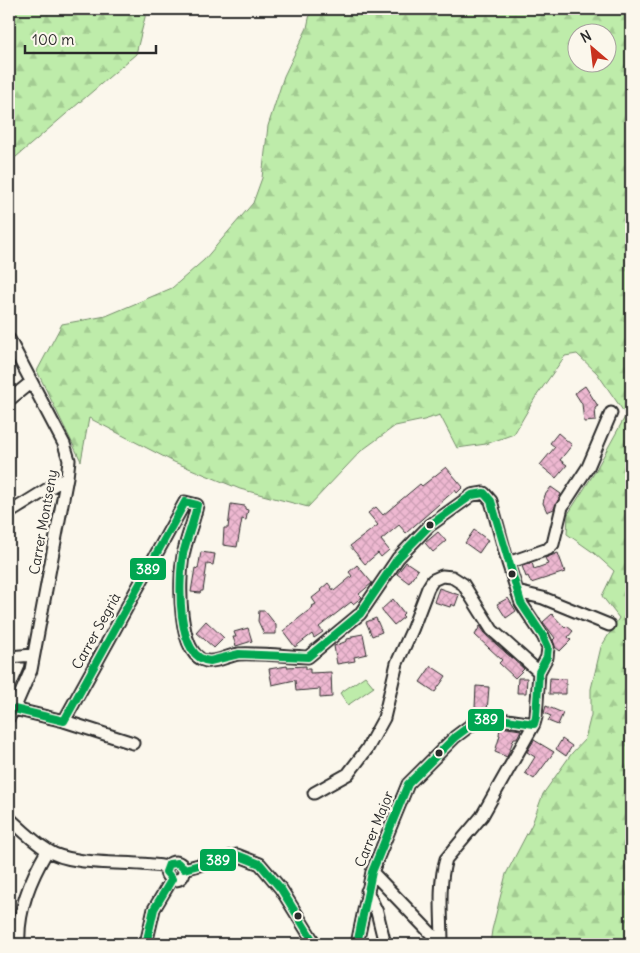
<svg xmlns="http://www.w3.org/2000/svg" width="640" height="953" font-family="Delius,sans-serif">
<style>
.forest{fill:url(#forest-firs);stroke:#748c6a;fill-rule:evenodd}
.garden{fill:#beecaa;stroke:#748c6a}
.building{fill:url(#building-cross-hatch);stroke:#2b2b2b}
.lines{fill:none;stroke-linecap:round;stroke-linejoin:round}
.minor-casing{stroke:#2b2b2b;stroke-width:15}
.minor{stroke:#fbf7ec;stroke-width:11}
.bus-1-casing{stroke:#fbf7ec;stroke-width:11}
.bus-1{stroke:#00a651;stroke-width:8}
.bus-dot{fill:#2b2b2b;stroke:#fbf7ec;stroke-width:2}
.labels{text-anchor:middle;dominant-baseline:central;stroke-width:5;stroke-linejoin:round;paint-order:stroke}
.street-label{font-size:14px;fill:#2b2b2b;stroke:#fbf7ec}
.line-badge{stroke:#fbf7ec;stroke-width:2}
.badge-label{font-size:14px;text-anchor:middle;font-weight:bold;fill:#fff}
</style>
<defs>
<pattern id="forest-firs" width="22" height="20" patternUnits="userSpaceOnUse" patternTransform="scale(1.25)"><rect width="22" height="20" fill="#beecaa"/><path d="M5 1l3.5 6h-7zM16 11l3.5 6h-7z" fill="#a3cb92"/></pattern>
<pattern id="building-cross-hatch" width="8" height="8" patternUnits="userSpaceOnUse" patternTransform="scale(1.25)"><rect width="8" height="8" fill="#eeb8d1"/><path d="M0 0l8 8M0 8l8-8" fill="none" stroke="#cc9eb4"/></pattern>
</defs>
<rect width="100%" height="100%" fill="#fbf7ec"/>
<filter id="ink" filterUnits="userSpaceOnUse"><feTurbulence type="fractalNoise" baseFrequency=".02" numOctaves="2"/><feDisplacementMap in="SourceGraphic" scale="10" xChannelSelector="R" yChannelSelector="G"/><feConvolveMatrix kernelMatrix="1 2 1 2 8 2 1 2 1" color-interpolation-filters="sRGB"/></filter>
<g filter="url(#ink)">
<!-- forest -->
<path class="forest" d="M9,9h138l-11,45 -127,109z
M311,9h320v935h-141l2,-14 14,-56 26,-50 11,-30 29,-41 13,-14 6,-24v-26l10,-42 18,-29 -17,-22 12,-25 -20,-18 -27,-19 1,-20 25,-39 33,-60 -29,-42 -20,-19 -12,2 -30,42 -21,36 -28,10 -29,4 -17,-33 -16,5 -29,6 -34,25 -53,56 -68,-18 -66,-27 -85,-44 -8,43 -44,-90 25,-47 44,-8 66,-28 32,-28 49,-57 9,-25 6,-52 16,-50 23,-48zM578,32h30v30h-30z"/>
<!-- garden -->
<path class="garden" d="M365,676l9,11 -26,18 -8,-12z"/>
<!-- building -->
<path class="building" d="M585,386l13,20 -3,2 1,13 -12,1 -2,-18 -7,-11z
M558,433l14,12 -12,15 7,5 -11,13 -16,-13 15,-18 -5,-4z
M446,467l17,20 -6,6 -2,-3 -49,43 -7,-8 -18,15 8,10 -8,7 -3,-4 -13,11 -15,-18 28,-21 -10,-12 8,-6 7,8 37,-31 2,2z
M551,487l10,7 -7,15 -7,3 -4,-9 2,-8z
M231,504l14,2v3l3,1 -2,10 -4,-1 -5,28 -14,-2 1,-17h4z
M474,530l14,10 -9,13 -14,-10z
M438,532l8,9 -13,11 -8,-9z
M201,552l14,2 -2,11 -6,-1 -4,27h-2l-1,2 -9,-1 4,-24 3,1z
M558,553l7,19 -34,11 -3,-7 -2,1 -4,-11 10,-3 2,6 14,-5 -3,-6z
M406,562l12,8 -9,13 -12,-9z
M357,565l15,18 -13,11 3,3 -9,7 -2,-2 -32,25 4,5 -9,6 -2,-4 -17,13 -12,-16 30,-24 -1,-1 4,-2 -4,-6 9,-7 -1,-1 8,-7 6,8 18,-15 -3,-4z
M439,588l20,7 -4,11 -4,-2 -1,3 -16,-5z
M508,598l8,13 -10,7 -9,-14z
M393,599l11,14 -2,2 2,2 -10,8 -12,-14v-2z
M259,611h6l11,14v9h-12l-6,-13z
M552,614l13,14 2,-2 6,5 -5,6 3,3 -11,11 -5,-4 -2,-7 2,-2 -12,-16z
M376,618l6,14 -10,4 -6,-14z
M206,621l18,17 -10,10 -18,-16z
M480,626l7,10 37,33 -9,9 -16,-15 3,-3 -27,-25z
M248,628l4,13 -16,5 -3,-9h3l-2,-5z
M363,634l4,20 -13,3 1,4 -18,3 -3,-18 13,-5v-2l5,-1v-2z
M287,666v1l19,-1v3h4v4l21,-1 1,25 -12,1v-9l-24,2 -1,-11 -23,5 -3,-16z
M431,666l15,10 -11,16 -15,-10z
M518,678h9l-1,15h-9z
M550,678l16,1v15h-17z
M476,686l13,1 -2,25 -12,-4z
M546,706l17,7 -5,12 -10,-4 3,-5 -7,-3z
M500,727l21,3 -4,8h-3l-7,19 -12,-5 5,-17h-1z
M562,739l10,7 -6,10 -10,-7z
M534,740l20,12 -20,27 -9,-6 10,-16 -8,-5z"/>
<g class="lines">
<!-- minor casing -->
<g class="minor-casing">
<path id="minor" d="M9,339l55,105 5,16 -2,17 -36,193 -17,39 -5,8
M9,400l21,-17
M9,513l58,-36
M508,563l40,-14 5,-5 9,-37 26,-40 23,-54
M517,592l26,6 66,27
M9,657l24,-2
M14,709l50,12 69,22
M64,721l121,-219 12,3c-3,17 -11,33 -14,51 -4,23 -6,99 23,105 12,2 22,-6 33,-7 21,-1 47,2 69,3l52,-43 38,-56 31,-32 43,-31 12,-2 7,8 17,62 13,40 22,33 5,11 -1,10 -8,15 -3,45 -2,7 -52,92 -36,43c-8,26 -4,58 -4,85
M314,793l34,-19 19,-25 17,-31 13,-55 15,-33 16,-42 5,-8 9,-4 10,1 11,7 29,46 47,42
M9,818c12,11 24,23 38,32 26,18 88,10 120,17
M166 871a9 9 0 1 1 18 0a9 9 0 1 1-18 0Z
M184,869l53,-14 23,9 21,25 34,55
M372,872l69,72
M367,891l10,21 8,32
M19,944c-2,-32 12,-66 28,-93
M146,944l8,-35 18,-30
M357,944l15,-72 36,-88 47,-47 20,-15 19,-4 40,6"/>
</g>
<!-- minor -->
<use href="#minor" class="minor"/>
<!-- bus-1 casing -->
<g class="bus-1-casing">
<path id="bus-1" d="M9,717l5,-8 50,12 121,-219 12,3c-3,17 -10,32 -14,49 -4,24 -8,105 27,107l29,-7 69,3 52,-43 38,-56 31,-32 43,-31 12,-2 7,8 30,102 22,33 5,11 -1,10 -8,15 -3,45 -2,7 -40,-6 -19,4 -20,15 -47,47 -36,88 -15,72
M146,944l8,-35 18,-30 -6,-7 3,-8 9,-1 6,6 53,-14 23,9 21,25 34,55"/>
</g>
<!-- bus-1 -->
<use href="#bus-1" class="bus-1"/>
</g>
</g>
<!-- markers -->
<g class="bus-dot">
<circle cx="430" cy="525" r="4.5"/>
<circle cx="512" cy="574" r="4.5"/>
<circle cx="439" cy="753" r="4.5"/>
<circle cx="298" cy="916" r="4.5"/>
</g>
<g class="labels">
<!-- street labels -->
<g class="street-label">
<text transform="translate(43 522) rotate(-80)">Carrer Montseny</text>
<text transform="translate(96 631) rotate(-61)">Carrer Segrià</text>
<text transform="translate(374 829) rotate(-68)">Carrer Major</text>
</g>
</g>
<g class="line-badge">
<rect x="129" y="557" width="38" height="24" rx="5" fill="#00a651"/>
<rect x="467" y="708" width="38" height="24" rx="5" fill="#00a651"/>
<rect x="199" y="848" width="38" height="24" rx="5" fill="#00a651"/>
</g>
<g class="badge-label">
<text x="148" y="574">389</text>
<text x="486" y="724">389</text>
<text x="218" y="865">389</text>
</g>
<!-- margin -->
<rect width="640" height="953" fill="none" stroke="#fbf7ec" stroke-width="30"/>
<rect x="15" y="15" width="610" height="923" fill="none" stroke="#2b2b2b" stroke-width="2" filter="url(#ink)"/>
<!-- north arrow -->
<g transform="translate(592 48) rotate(332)"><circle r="24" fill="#fbf7ec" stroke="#a8a59f"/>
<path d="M0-4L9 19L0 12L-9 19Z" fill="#c8321e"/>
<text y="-8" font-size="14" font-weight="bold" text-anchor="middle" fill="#2b2b2b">N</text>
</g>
<!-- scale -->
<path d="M25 45v8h131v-8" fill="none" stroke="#2b2b2b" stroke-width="2.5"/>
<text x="32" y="45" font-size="15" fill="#2b2b2b" stroke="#fbf7ec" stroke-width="4" paint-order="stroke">100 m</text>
</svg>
